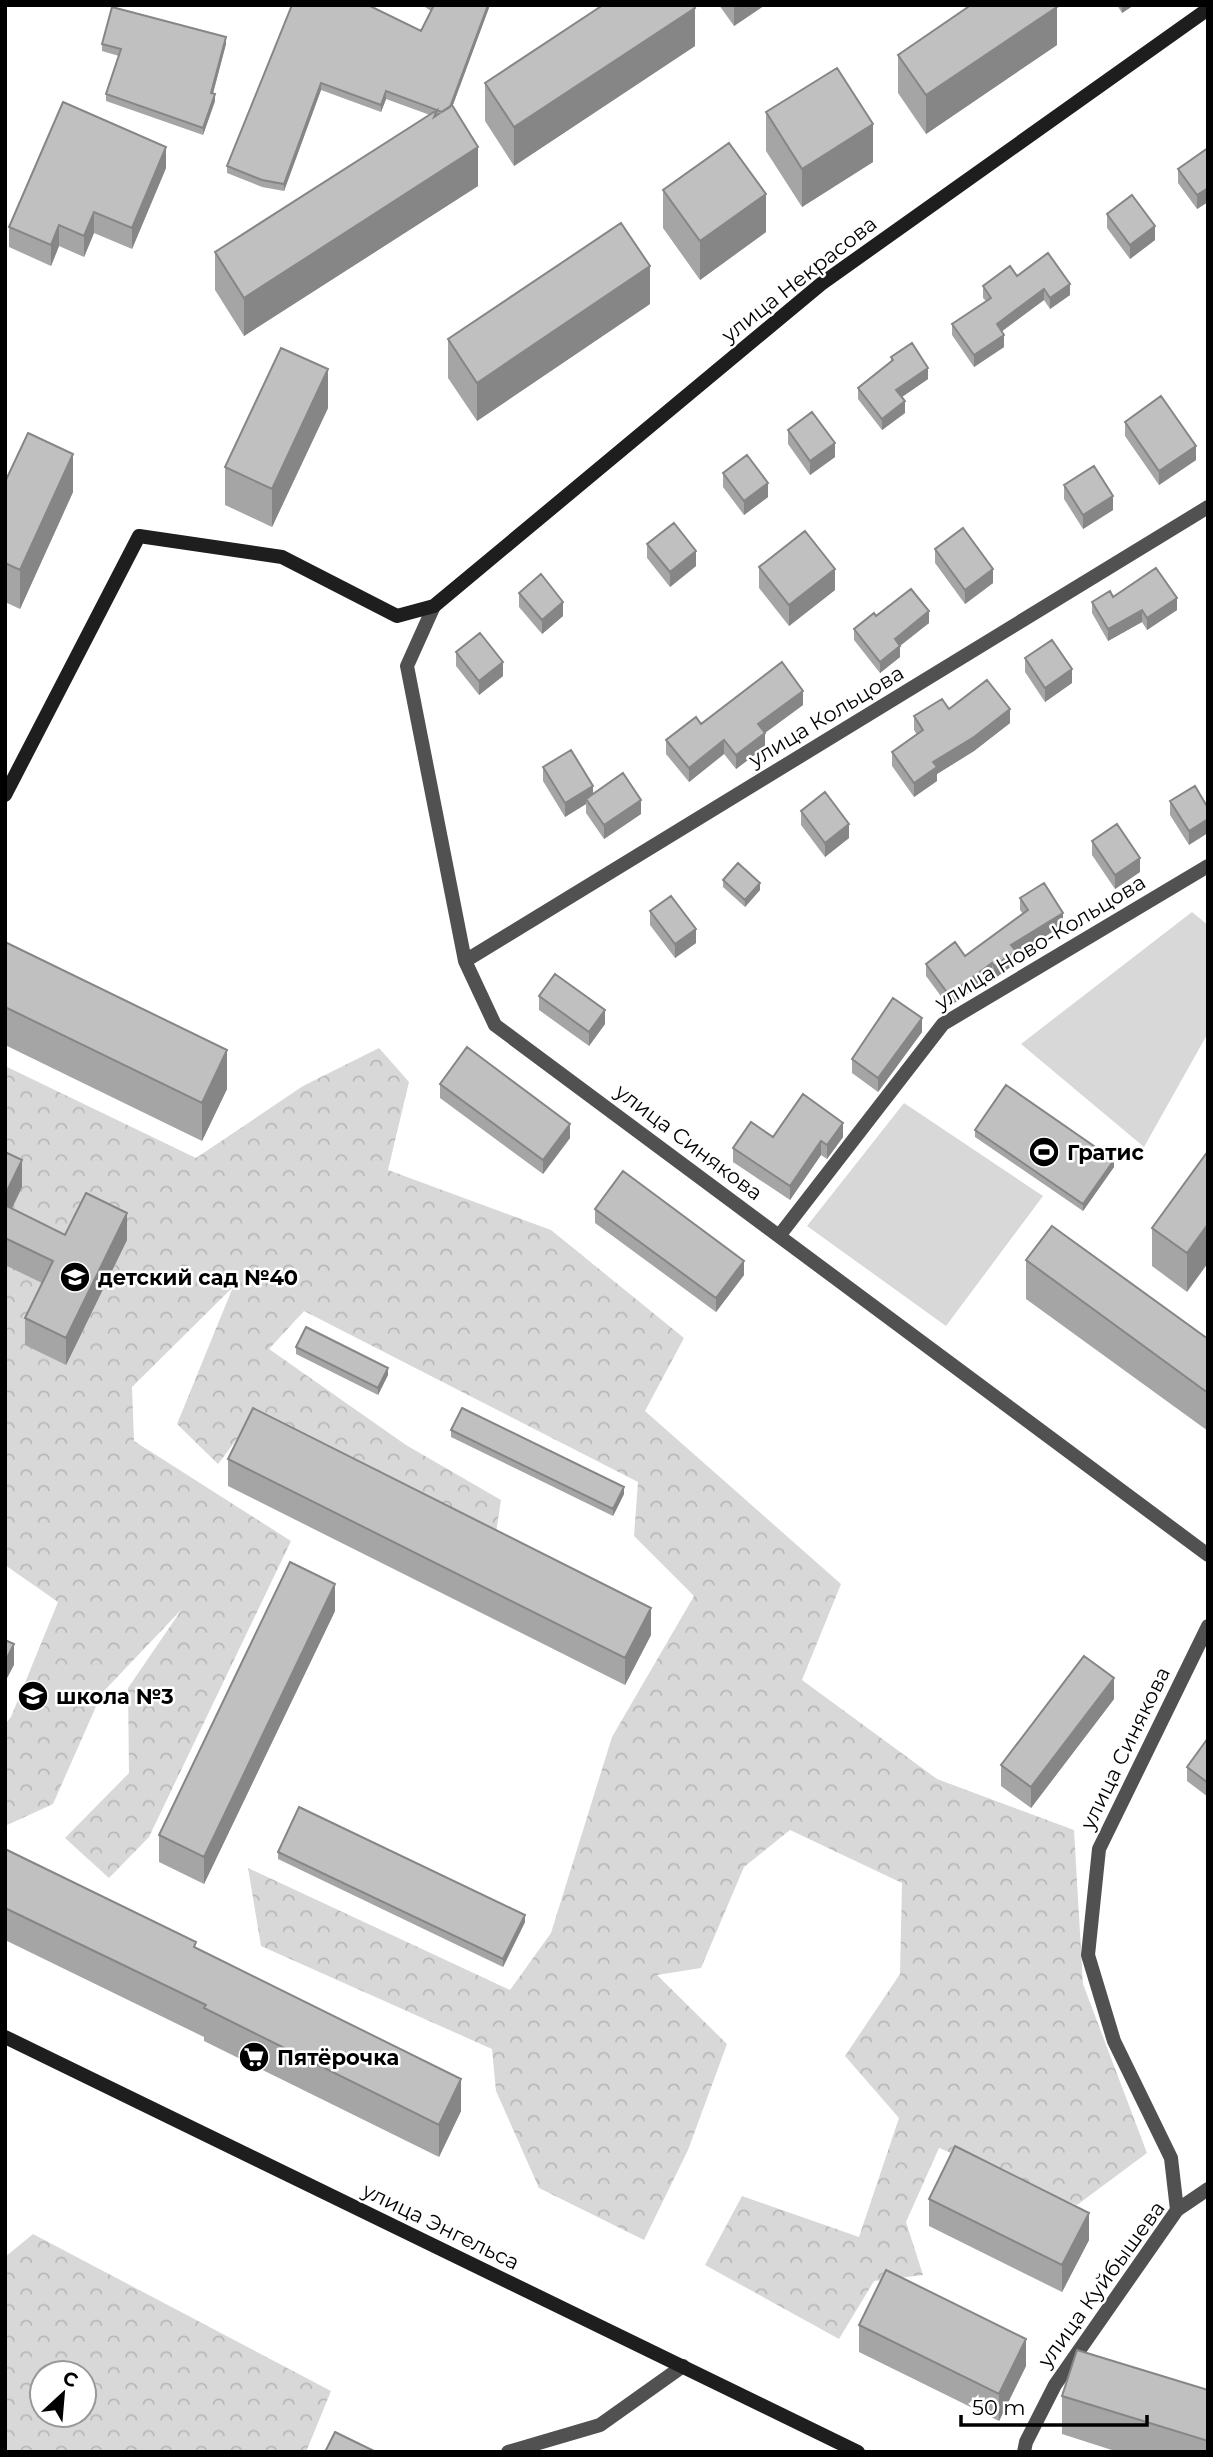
<svg xmlns="http://www.w3.org/2000/svg" width="1213" height="2457" font-family="Montserrat,sans-serif">
<style>
.forest{fill:url(#forest-crowns);fill-rule:evenodd}
.green{fill:#d8d8d8}
.lines{fill:none;stroke-linecap:round;stroke-linejoin:round}
.street{stroke:#515151;stroke-width:14}
.secondary{stroke:#1e1e1e;stroke-width:14}
.wall{fill:#a5a5a5}
.shaded-wall{fill:#868686}
.building{fill:#c0c0c0;stroke:#868686;stroke-width:2}
.labels{text-anchor:middle;dominant-baseline:central;stroke-width:5;stroke-linejoin:round;paint-order:stroke}
.street-label{font-size:21px;fill:#000;stroke:#fff}
.poi-label{font-size:21px;font-weight:bold;fill:#000;stroke:#fff;text-anchor:start}
</style>
<defs>
<pattern id="forest-crowns" width="20" height="18" patternUnits="userSpaceOnUse" patternTransform="scale(1.75)"><rect width="20" height="18" fill="#d8d8d8"/><path d="M2 6a3 3 0 1 1 6 0M12 15a3 3 0 1 1 6 0" fill="none" stroke="#b8b8b8"/></pattern>
</defs>
<rect width="100%" height="100%" fill="#fff"/>
<!-- forest -->
<path class="forest" d="M379,1048l30,34 -21,88 163,60 133,108 -39,73 196,173 -39,96 135,99 137,51 9,154 64,169 -70,52 -138,-57 -33,74 17,53 -49,6 -35,58 -134,-74 37,-69 117,41 40,-119 -54,-62 55,-82 2,-91 -112,-53 -46,37 -43,101 -44,7 70,69 -39,106 -44,90 -105,-52 -43,-97 -4,-42 -231,-103 -13,-78 262,122 41,-57 61,-196 82,-141 -60,-60 4,-54 -334,-171 -35,38 137,96 95,55 -5,33 -238,-122 -40,53 -41,-40 56,-137 -101,100 2,54 157,100 -142,296 -40,41 -44,-40 64,-65 -1,-85 54,-79 -80,84 -49,111 -48,22v-102l6,-7 47,-115 -53,-37v-499l191,92 107,-72z
M33,2234l298,157 -25,61h-301v-195zM42,2373h42v42h-42z"/>
<!-- green -->
<path class="green" d="M1192,912l16,13v108l-64,114 -123,-103z
M904,1103l139,93 -97,130 -139,-100z"/>
<g class="lines">
<!-- street -->
<path class="street" d="M434,606l-27,60 58,295 30,64 713,530
M465,961l743,-454
M779,1236l164,-212 265,-158
M1177,2210l-6,-52 -57,-117 -26,-86 11,-106 109,-223
M508,2452l92,-27 83,-59
M1024,2452l2,-10 29,-57 122,-175 31,-21"/>
<!-- secondary -->
<path class="secondary" d="M5,795l134,-259 143,21 115,59 37,-10 387,-322 387,-275
M5,2037l853,415"/>
</g>
<!-- wall -->
<path class="wall" d="M292,5l129,26 10,-20 -9,-6h68l-38,102 26,79 -234,150 -29,-46v-38l215,-137 -44,-16 -5,13 -60,-22 -37,101 -22,-4 -35,-14v-7z
M719,5h46l-31,21z
M1117,5h17l-12,8z
M102,44h124l-13,50 2,7 -12,34 -97,-34v-7l13,-38 -17,-5z
M1057,45l-131,89 -28,-41v-38z
M695,46l-181,120 -29,-45v-38z
M766,112l107,50 -71,45 -36,-56z
M1208,148v54l-11,7 -19,-26v-14z
M166,168l-34,81 -38,-16 -10,24 -25,-11 -8,20 -42,-19v-20z
M663,190l103,42 -66,48 -37,-52z
M1107,214l48,26 -25,19 -23,-31z
M1017,276l53,19 -20,14 -6,-9 -42,31 2,16 -30,20 -22,-32v-11l34,-23 -3,-3v-12z
M650,304l-173,117 -29,-43v-39z
M891,357l37,22 -26,18 3,16 -23,17 -24,-31v-11l33,-26z
M1208,378v18l-2,-3v-14z
M328,408l-56,119 -47,-22v-38z
M1125,422l71,38 -37,25 -34,-49z
M788,430l47,27 -25,18 -22,-31z
M723,473l45,24 -24,18 -21,-28z
M5,482l68,10 -53,117 -15,-7z
M1064,485l49,25 -30,19 -19,-30z
M647,544l49,22 -26,21 -23,-29z
M935,549l58,34 -28,21 -30,-41z
M759,567l76,23 -46,36 -30,-38z
M519,593l44,23 -21,18 -23,-27z
M1113,597l64,13 -30,20 -5,-8 -34,19 -16,-28v-11z
M876,616l53,7 -29,22v12l-20,16 -26,-33v-11z
M456,652l47,24 -24,19 -23,-29z
M1025,658l47,25 -27,19 -20,-30z
M803,705l-38,28v14l-29,22 -12,-15 -35,28 -23,-28v-14l35,-16z
M949,709l61,14 -36,28 -37,23v7l-23,16 -22,-31v-14l25,-17 -3,-5v-14z
M543,767l50,27 48,20 -37,25 -18,-26v-9l-21,13 -22,-36z
M1195,786l-6,59 -19,-30v-14z
M801,811l48,27 -24,19 -24,-32z
M1092,841l48,31 -25,17 -23,-34z
M723,880l37,10 -15,17 -22,-20z
M1020,898l43,27 -47,30v8l-22,16 -2,-3 -43,31 -23,-31v-12l39,-8 58,-42 -3,-4z
M650,911l46,32 -21,15 -25,-33z
M5,942l222,147 -25,52 -197,-96z
M539,996l66,28 -16,22 -50,-36z
M922,1032l-44,60 -26,-19v-14z
M440,1084l130,54 -27,36 -103,-76z
M975,1130l139,37 -31,44 -108,-74z
M773,1137h70l-16,22 -6,-4 -31,45 -57,-38v-14z
M1208,1151l-21,141 -35,-26v-38z
M5,1152l17,35 -10,22 53,26 62,5 -61,125 -41,-20v-27l17,-35 -37,-18z
M595,1209l149,66 -28,37 -121,-89z
M1026,1260l182,79v92l-182,-132z
M296,1347l92,28 -10,20 -82,-41z
M451,1430l173,64 -11,22 -162,-79z
M228,1459l423,176 -26,50 -397,-199z
M335,1611l-131,273 -45,-22v-27z
M1114,1699l-83,109 -30,-22v-21z
M1208,1738v59l-21,-16v-14z
M5,1849l191,99 265,163 -22,46 -235,-116v-4l-199,-97z
M278,1852l247,70 -22,45 -225,-108z
M929,2199l160,41 -27,52 -133,-66z
M859,2325l167,41 -27,55 -140,-69z
M1208,2390v62h-90l-56,-18v-38z"/>
<!-- shaded-wall -->
<path class="shaded-wall" d="M488,5h2l-43,116v-7z
M734,5h31l-31,21z
M1122,5h12l-12,8z
M1057,7v38l-131,89v-39z
M695,8v38l-181,120v-39z
M226,37v7l-15,56v-7z
M321,83v7l-37,101v-7z
M386,91v8l-5,13v-7z
M215,94v7l-12,34v-7z
M873,124v38l-71,45v-38z
M166,147v21l-34,81v-21z
M478,147v39l-234,150v-38z
M1208,188v14l-11,7v-14z
M766,194v38l-66,48v-39z
M94,212v21l-10,24v-21z
M59,225v21l-8,20v-21z
M1155,226v14l-25,19v-14z
M650,266v38l-173,117v-38z
M1070,284v11l-20,14v-11z
M1044,289v11l-47,35v-11z
M1004,335v12l-30,20v-12z
M928,368v11l-32,22v-11z
M328,369v39l-56,119v-38z
M905,401v12l-23,17v-11z
M835,443v14l-25,18v-14z
M1196,446v14l-37,25v-14z
M73,454v38l-53,117v-39z
M768,483v14l-24,18v-14z
M1113,496v14l-30,19v-14z
M696,551v15l-26,21v-15z
M835,569v21l-46,36v-21z
M993,569v14l-28,21v-14z
M1177,598v12l-30,20v-12z
M563,602v14l-21,18v-14z
M1142,610v12l-34,19v-12z
M929,611v12l-34,27v-11z
M900,646v11l-20,16v-11z
M503,662v14l-24,19v-14z
M1072,669v14l-27,19v-14z
M803,691v14l-45,33v-14z
M1010,709v14l-36,28 -37,23v7l-23,16v-14l19,-21z
M765,733v14l-29,22v-14z
M724,740v14l-35,28v-14z
M593,786v14l-7,-1v5l-21,13v-14z
M641,800v14l-37,25v-14z
M1208,819v14l-19,12v-14z
M849,824v14l-24,19v-14z
M1140,858v14l-25,17v-14z
M760,883v7l-15,17v-7z
M1063,913v12l-47,30v8l-22,16v-13l17,-21z
M696,929v14l-21,15v-14z
M992,963v13l-43,31v-12z
M605,1010v14l-16,22v-14z
M922,1018v14l-44,60v-14z
M227,1050v39l-25,52v-38z
M843,1123v14l-16,22v-14z
M570,1124v14l-27,36v-14z
M821,1141v14l-31,45v-14z
M22,1160v27l-17,35v-27z
M1114,1160v7l-31,44v-7z
M127,1213v27l-61,125v-27z
M1208,1224v39l-21,29v-39z
M744,1261v14l-28,37v-14z
M388,1368v7l-10,20v-7z
M624,1487v7l-11,22v-7z
M335,1584v27l-131,273v-27z
M651,1608v27l-26,50v-27z
M14,1644v21l-9,17v-20z
M1114,1678v21l-83,109v-21z
M525,1915v7l-22,45v-8z
M461,2079v32l-22,46v-32z
M1089,2213v27l-27,52v-27z
M1026,2339v27l-27,55v-27z"/>
<!-- building -->
<path class="building" d="M292,5h76l53,26 13,-26h54l-38,102 -8,5 -56,-21 -5,14 -60,-22 -37,101 -22,-4 -35,-14z
M603,5h90l2,3 -181,119 -29,-44z
M971,5h85l1,2 -131,88 -28,-40z
M112,7l114,30 -15,56 4,1 -12,34 -97,-34 15,-45 -19,-5z
M837,68l36,56 -71,45 -36,-57z
M63,102l103,45 -34,81 -38,-16 -10,24 -25,-11 -8,20 -42,-18z
M452,105l26,42 -234,151 -29,-46 222,-142 -3,7z
M729,143l37,51 -66,47 -37,-51z
M1208,148v40l-11,7 -19,-26z
M1132,195l23,31 -25,19 -23,-31z
M621,223l29,43 -173,117 -29,-44z
M1048,253l22,31 -20,14 -6,-9 -47,35 7,11 -30,20 -22,-31 39,-26 -8,-12 27,-20 7,10z
M912,343l16,25 -32,22 9,11 -23,18 -24,-31 35,-28 -2,-3z
M281,348l47,21 -56,120 -47,-22z
M1161,396l35,50 -37,25 -34,-49z
M812,412l23,31 -25,18 -22,-31z
M28,433l45,21 -53,116 -15,-7v-81z
M747,455l21,28 -24,18 -21,-28z
M1094,466l19,30 -30,19 -19,-30z
M674,523l22,28 -26,21 -23,-28z
M963,528l30,41 -28,21 -30,-41z
M805,531l30,38 -46,36 -30,-38z
M1156,568l21,30 -30,20 -5,-8 -34,19 -16,-27 18,-11 3,6z
M541,574l22,28 -21,18 -23,-27z
M911,589l18,22 -34,28 5,7 -20,16 -26,-33 20,-16 2,3z
M480,633l23,29 -24,19 -23,-29z
M1052,640l20,29 -27,19 -20,-30z
M782,662l21,29 -45,33 7,9 -29,22 -12,-15 -35,28 -23,-28 30,-23 5,7z
M987,680l23,29 -36,28 -41,25 4,5 -23,16 -22,-31 31,-22 -9,-14 28,-17 7,10z
M571,750l22,36 -28,17 -22,-36z
M623,773l18,27 -37,25 -18,-26z
M1195,786l13,22v11l-19,12 -19,-30z
M825,792l24,32 -24,19 -24,-32z
M1117,824l23,34 -25,17 -23,-34z
M738,863l22,20 -15,17 -22,-20z
M1044,883l19,30 -52,32 5,6 -22,15 -2,-3 -43,32 -23,-31 29,-22 10,14 63,-46 -8,-12z
M671,896l25,33 -21,15 -25,-33z
M5,942l222,108 -25,53 -197,-96z
M555,974l50,36 -16,22 -50,-36z
M893,998l29,20 -44,60 -26,-19z
M467,1047l103,77 -27,36 -103,-76z
M1006,1085l108,75 -31,44 -108,-74z
M803,1094l40,29 -16,22 -6,-4 -31,45 -57,-38 18,-26 22,15z
M1208,1151v73l-21,29 -35,-25z
M5,1152l17,8 -17,35z
M623,1171l121,90 -28,37 -121,-89z
M86,1193l41,20 -61,125 -41,-20 28,-57 -48,-23v-33l60,30z
M1052,1226l156,113v54l-182,-133z
M306,1327l82,41 -10,20 -82,-41z
M253,1408l398,200 -26,50 -397,-199z
M462,1408l162,79 -11,22 -162,-79z
M290,1562l45,22 -131,273 -45,-22z
M5,1640l9,4 -9,18z
M1084,1656l30,22 -83,109 -30,-22z
M1208,1738v45l-21,-16z
M299,1807l226,108 -22,44 -225,-107z
M5,1849l191,93 -2,5 267,132 -22,46 -235,-117 2,-3 -201,-97z
M955,2146l134,67 -27,52 -133,-66z
M886,2270l140,69 -27,55 -140,-69z
M1077,2350l131,40v51l-146,-45z
M335,2432l41,20h-51z"/>
<!-- icons -->
<defs>
<g id="stadium-disc" transform="scale(1.575)"><circle r="9.5" fill="#000" stroke="#fff"/><path d="M0-5a6.5 5 0 1 0 0 10a6.5 5 0 1 0 0-10ZM-3.5-1.8h7v3.6h-7Z" fill="#fff"/></g>
<g id="school-disc" transform="scale(1.575)"><circle r="9.5" fill="#000" stroke="#fff"/><path d="M0-5L7-2L0 1L-7-2ZM-4 1L0 2.5L4 1V4Q0 6-4 4Z" fill="#fff"/></g>
<g id="supermarket-disc" transform="scale(1.575)"><circle r="9.5" fill="#000" stroke="#fff"/><path d="M-6-5.5h2.5l.6 2H6L4.5 2H-2.5L-4.4-4H-6ZM-1.5 3.2a1.3 1.3 0 1 0 .1 0ZM3 3.2a1.3 1.3 0 1 0 .1 0Z" fill="#fff"/></g>
</defs>
<g fill-rule="evenodd">
<use href="#stadium-disc" x="1044" y="1152"/>
<use href="#school-disc" x="75" y="1277"/>
<use href="#school-disc" x="33" y="1696"/>
<use href="#supermarket-disc" x="254" y="2057"/>
</g>
<g class="labels">
<!-- street labels -->
<g class="street-label">
<text transform="translate(799 279) rotate(-38)">улица Некрасова</text>
<text transform="translate(826 716) rotate(-31)">улица Кольцова</text>
<text transform="translate(1040 942) rotate(-31)">улица Ново-Кольцова</text>
<text transform="translate(689 1142) rotate(37)">улица Синякова</text>
<text transform="translate(1125 1748) rotate(-64)">улица Синякова</text>
<text transform="translate(441 2226) rotate(26)">улица Энгельса</text>
<text transform="translate(1101 2284) rotate(-54)">улица Куйбышева</text>
</g>
<!-- poi labels -->
<g class="poi-label">
<text x="1067" y="1152">Гратис</text>
<text x="98" y="1277">детский сад №40</text>
<text x="56" y="1696">школа №3</text>
<text x="277" y="2057">Пятёрочка</text>
</g>
</g>
<!-- border -->
<rect width="1213" height="2457" fill="none" stroke="#000000" stroke-width="14"/>
<!-- north arrow -->
<g transform="translate(63 2394) rotate(26)"><circle r="33" fill="#ffffff" stroke="#999999" stroke-width="2"/>
<path d="M0-5L12 26L0 18L-12 26Z" fill="#000000"/>
<text y="-10" font-size="19" font-weight="bold" text-anchor="middle" fill="#000000">С</text>
</g>
<!-- scale -->
<path d="M961 2415v10h186v-10" fill="none" stroke="#000000" stroke-width="3.5"/>
<text x="972" y="2415" font-size="21" fill="#000000" stroke="#ffffff" stroke-width="5" paint-order="stroke">50 m</text>
</svg>
